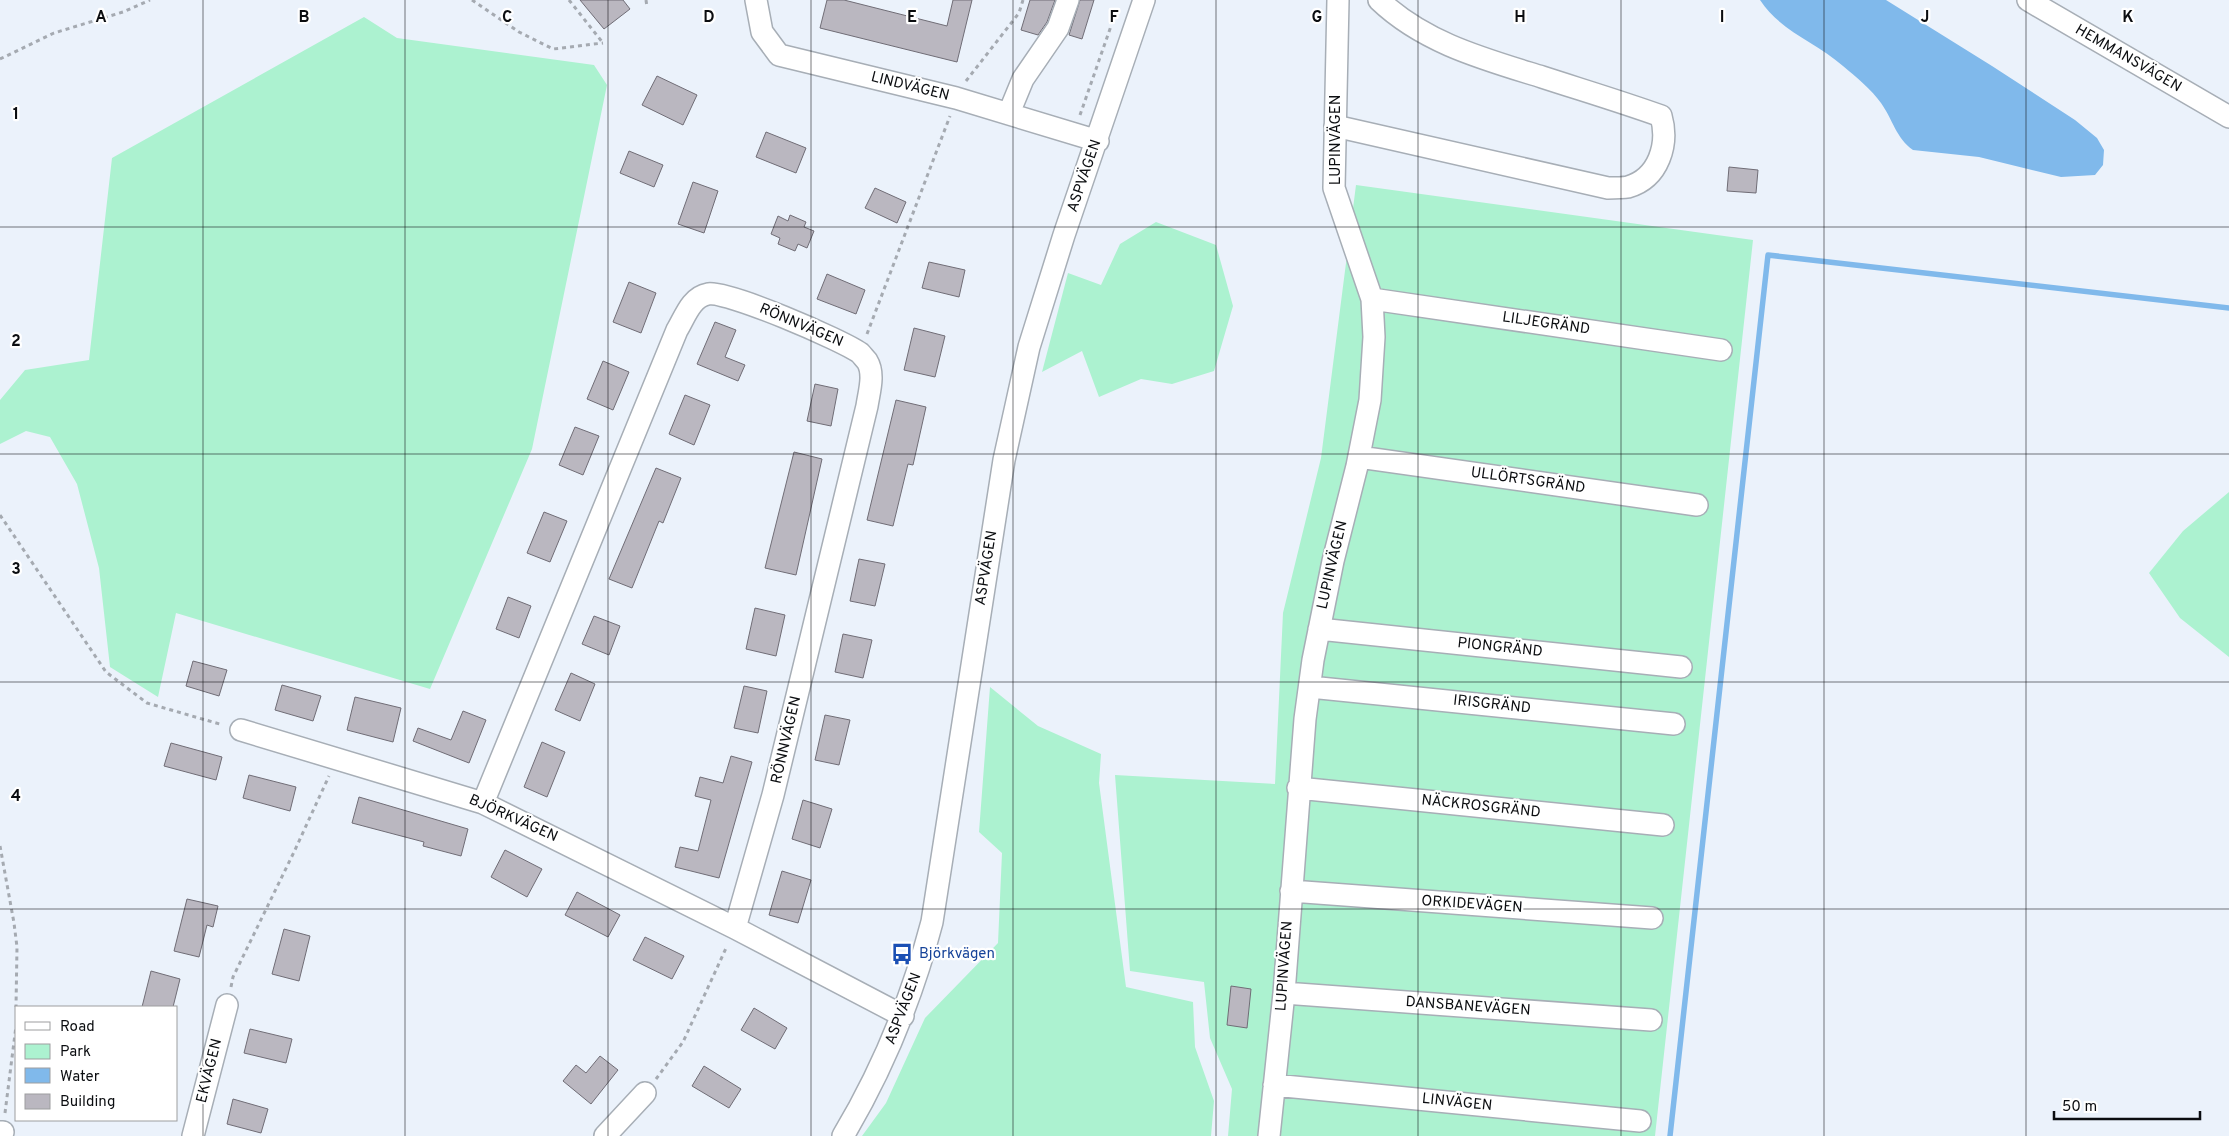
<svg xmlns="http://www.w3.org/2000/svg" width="2229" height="1136" font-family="Overpass,sans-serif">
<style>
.green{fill:#acf2d0}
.water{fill:#80b9eb}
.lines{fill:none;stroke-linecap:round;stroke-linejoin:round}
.stream{stroke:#80b9eb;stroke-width:5.5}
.building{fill:#bab7c0;stroke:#706d76}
.minor-casing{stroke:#a7aeb6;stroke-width:24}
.path{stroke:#a5aab1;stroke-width:3;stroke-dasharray:4 4;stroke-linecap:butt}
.minor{stroke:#fff;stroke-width:21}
.grid{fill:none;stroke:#0b0d10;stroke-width:1;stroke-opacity:0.55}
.labels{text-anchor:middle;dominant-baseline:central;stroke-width:4.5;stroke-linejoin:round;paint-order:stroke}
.street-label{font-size:15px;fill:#0b0d10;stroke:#fff}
.transit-label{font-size:15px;fill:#164399;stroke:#fff;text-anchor:start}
.grid-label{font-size:16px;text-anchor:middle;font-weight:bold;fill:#0b0d10;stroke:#fff;stroke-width:4.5;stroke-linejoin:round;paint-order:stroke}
</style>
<rect width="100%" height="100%" fill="#ebf2fb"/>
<!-- green -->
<path class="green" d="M364,17l33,21 197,27 13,20 -75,364 -102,240 -254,-76 -18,84 -48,-30 -11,-99 -22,-84 -27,-47 -24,-6 -26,13v-44l25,-30 64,-10 23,-202z
M1356,185l397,55 -98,896h-427l4,-47 -22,-51 -6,-56 -74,-11 -15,-196 160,9 8,-171 38,-155z
M1156,222l60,23 17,61 -19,65 -42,13 -31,-5 -42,18 -17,-46 -40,21 26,-99 33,12 19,-41z
M2229,492v165l-49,-39 -31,-45 34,-42z
M990,687l48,39 63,28 -2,29 27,204 67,15 2,45 19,54 -3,35h-349l24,-33 39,-85 73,-75 4,-90 -23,-21z"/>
<!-- water -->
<path class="water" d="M1760,0h126l106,66 83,54 22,18 7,12 -1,15 -8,10 -34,2 -82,-20 -66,-7c-17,-12 -20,-30 -32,-47 -9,-13 -25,-26 -38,-37 -27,-24 -62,-34 -83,-66z"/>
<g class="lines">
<!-- stream -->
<path class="stream" d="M1670,1136l98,-881 461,53"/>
</g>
<!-- building -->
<path class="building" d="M580,0h43l7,9 -26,20z
M827,0h17l103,26 6,-26h19l-15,62 -137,-34z
M1030,0h25l-8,22 -9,13 -17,-5z
M1080,0h14l-12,39 -13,-4z
M657,76l40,19 -14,30 -41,-20z
M766,132l40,16 -10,25 -40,-16z
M629,151l34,14 -9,22 -34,-14z
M1729,167l29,3 -2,23 -29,-2z
M693,182l25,9 -14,42 -26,-9z
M875,188l31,14 -9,21 -32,-15z
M790,215l16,7 -2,5 10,4 -7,17 -9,-4 -3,7 -17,-7 2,-6 -9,-4 7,-18 10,5z
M929,262l36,8 -6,27 -37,-9z
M827,274l38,16 -9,24 -39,-15z
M629,282l27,11 -15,40 -28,-11z
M715,322l21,8 -11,27 20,8 -7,16 -41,-17z
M914,328l31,8 -10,41 -31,-7z
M603,361l26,11 -16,38 -26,-11z
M815,384l23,5 -7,37 -24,-5z
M685,395l25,10 -16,40 -25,-11z
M896,400l30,7 -13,58 -5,-1 -15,62 -26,-6z
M575,427l24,9 -16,39 -24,-10z
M794,452l28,7 -26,116 -31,-7z
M656,468l25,10 -18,45 -4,-2 -27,67 -23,-9z
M544,512l23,9 -17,41 -23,-9z
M859,559l26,5 -10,42 -25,-5z
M508,597l23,9 -12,32 -23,-9z
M755,608l30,7 -9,41 -30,-7z
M594,616l26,10 -11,29 -27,-11z
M843,634l29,6 -9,38 -28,-6z
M193,661l34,9 -8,26 -33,-10z
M571,673l24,11 -15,37 -25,-11z
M282,685l39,11 -8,25 -38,-11z
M744,686l23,5 -9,42 -24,-5z
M355,697l46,11 -8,34 -46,-12z
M463,711l23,9 -17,43 -56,-22 5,-13 33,12z
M825,715l25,5 -11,45 -24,-5z
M542,742l23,10 -18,45 -23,-10z
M171,743l51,14 -6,23 -52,-14z
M731,756l21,6 -33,116 -44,-11 5,-20 18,4 13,-51 -16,-4 5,-19 23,6z
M249,775l47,12 -6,24 -47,-13z
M359,797l109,32 -7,27 -38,-10 1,-4 -72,-19z
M803,800l29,9 -12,39 -28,-9z
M505,850l37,19 -15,28 -36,-20z
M782,871l29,9 -13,43 -29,-8z
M577,892l43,23 -12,22 -43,-22z
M187,899l31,7 -5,21 -6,-2 -8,32 -25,-6z
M284,929l26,7 -11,45 -27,-7z
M645,937l39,19 -12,23 -39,-19z
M151,971l29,8 -7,28h-31z
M1231,986l20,3 -4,39 -20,-3z
M754,1008l33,20 -12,21 -34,-19z
M250,1029l42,10 -6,24 -42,-10z
M600,1056l18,14 -27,34 -28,-23 13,-16 10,8z
M704,1066l37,23 -12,19 -37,-22z
M233,1099l35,10 -7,24 -34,-9z"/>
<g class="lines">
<!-- minor casing -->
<g class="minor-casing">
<path id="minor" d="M756,0l6,32 17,23 177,43 142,43
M2028,0l201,117
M1009,113l14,-34 35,-51 10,-28
M1335,126l273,62c6,0 14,0 20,-1 31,-9 41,-43 33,-71 -39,-14 -79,-26 -119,-39 -58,-18 -118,-34 -163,-77
M1372,299l349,51
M1359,457l338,48
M1319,629l362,38
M1310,687l364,37
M241,730l242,73 252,125 168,88
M1298,788l365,37
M483,803l194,-473c8,-13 14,-33 31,-36 18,-4 134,46 152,59 2,2 5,6 7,8 8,13 2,31 0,45l-94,389 -38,133
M1291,891l361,27
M1284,993l367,27
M1274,1085l366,36
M0,1132h3
M193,1136l34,-131
M605,1136l40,-43
M843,1136c40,-67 69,-138 89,-214l72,-462 25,-113 35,-112 80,-235
M1269,1136l15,-143 21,-274 8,-59 20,-99 24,-95 13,-66 4,-63 -2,-38 -38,-111 4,-188"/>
</g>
<!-- path -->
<path class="path" d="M472,0l47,32 34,17 50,-6
M569,0l34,43
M646,0l1,7
M0,59l54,-26 69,-21 27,-12
M966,81l53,-68 4,-13
M1080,115l31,-89
M867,334l83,-218
M0,515l106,157 41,31 76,22
M0,846l14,77 3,24 -1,60
M231,987l2,-10 61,-125 35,-76
M656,1079l27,-37 44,-96
M5,1113l11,-87"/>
<!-- minor -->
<use href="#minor" class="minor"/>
</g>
<!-- grid -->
<path class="grid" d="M203,0v1136M405,0v1136M608,0v1136M811,0v1136M1013,0v1136M1216,0v1136M1418,0v1136M1621,0v1136M1824,0v1136M2026,0v1136M0,227h2229M0,454h2229M0,682h2229M0,909h2229"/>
<!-- icons -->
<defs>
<g id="bus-bare" transform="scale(1.725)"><path d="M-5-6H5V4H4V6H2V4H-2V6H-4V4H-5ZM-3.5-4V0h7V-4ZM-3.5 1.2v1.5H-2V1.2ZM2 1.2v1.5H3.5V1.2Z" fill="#1a4fb4" stroke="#fff" stroke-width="2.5" paint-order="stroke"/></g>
</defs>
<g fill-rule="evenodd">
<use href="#bus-bare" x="902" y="954"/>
</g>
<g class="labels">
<!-- street labels -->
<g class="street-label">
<text transform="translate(2128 59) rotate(30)">HEMMANSVÄGEN</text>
<text transform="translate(910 87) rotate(14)">LINDVÄGEN</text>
<text transform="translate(1336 140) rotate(-90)">LUPINVÄGEN</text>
<text transform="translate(1085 176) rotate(-71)">ASPVÄGEN</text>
<text transform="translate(1546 324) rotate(8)">LILJEGRÄND</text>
<text transform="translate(801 326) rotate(23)">RÖNNVÄGEN</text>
<text transform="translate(1528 481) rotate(8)">ULLÖRTSGRÄND</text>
<text transform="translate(1333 565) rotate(-77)">LUPINVÄGEN</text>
<text transform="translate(987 568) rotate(-81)">ASPVÄGEN</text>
<text transform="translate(1500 648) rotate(6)">PIONGRÄND</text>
<text transform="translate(1492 705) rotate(6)">IRISGRÄND</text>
<text transform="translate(787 740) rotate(-77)">RÖNNVÄGEN</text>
<text transform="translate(1481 807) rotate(6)">NÄCKROSGRÄND</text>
<text transform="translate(513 819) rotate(24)">BJÖRKVÄGEN</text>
<text transform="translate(1472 905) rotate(4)">ORKIDEVÄGEN</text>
<text transform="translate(1285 966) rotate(-86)">LUPINVÄGEN</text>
<text transform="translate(1468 1007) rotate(4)">DANSBANEVÄGEN</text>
<text transform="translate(904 1009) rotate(-69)">ASPVÄGEN</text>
<text transform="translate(210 1071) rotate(-76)">EKVÄGEN</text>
<text transform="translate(1457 1103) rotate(6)">LINVÄGEN</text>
</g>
<!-- transit labels -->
<g class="transit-label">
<text x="919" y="954">Björkvägen</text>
</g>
</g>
<g class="grid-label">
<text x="101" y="22">A</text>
<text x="304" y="22">B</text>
<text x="507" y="22">C</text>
<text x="709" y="22">D</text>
<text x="912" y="22">E</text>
<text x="1114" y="22">F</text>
<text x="1317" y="22">G</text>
<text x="1520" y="22">H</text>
<text x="1722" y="22">I</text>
<text x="1925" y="22">J</text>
<text x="2128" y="22">K</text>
<text x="16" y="119">1</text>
<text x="16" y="346">2</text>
<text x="16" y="574">3</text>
<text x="16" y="801">4</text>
</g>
<!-- legend -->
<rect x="15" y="1006" width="162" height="115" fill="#ffffff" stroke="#9d9e9f"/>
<rect x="25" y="1022" width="25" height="8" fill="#ffffff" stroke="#9d9e9f"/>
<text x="60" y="1031" font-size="15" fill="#0b0d10">Road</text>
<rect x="25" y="1044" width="25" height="15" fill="#acf2d0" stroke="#9d9e9f"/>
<text x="60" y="1056" font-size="15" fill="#0b0d10">Park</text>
<rect x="25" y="1068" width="25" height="15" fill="#80b9eb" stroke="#9d9e9f"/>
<text x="60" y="1081" font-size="15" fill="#0b0d10">Water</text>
<rect x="25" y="1094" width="25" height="15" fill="#bab7c0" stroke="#9d9e9f"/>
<text x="60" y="1106" font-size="15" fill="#0b0d10">Building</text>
<!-- scale -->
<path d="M2054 1111v8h146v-8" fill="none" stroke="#0b0d10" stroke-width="2.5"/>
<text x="2062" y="1111" font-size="15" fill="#0b0d10" stroke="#ffffff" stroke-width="4" paint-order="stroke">50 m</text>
</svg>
